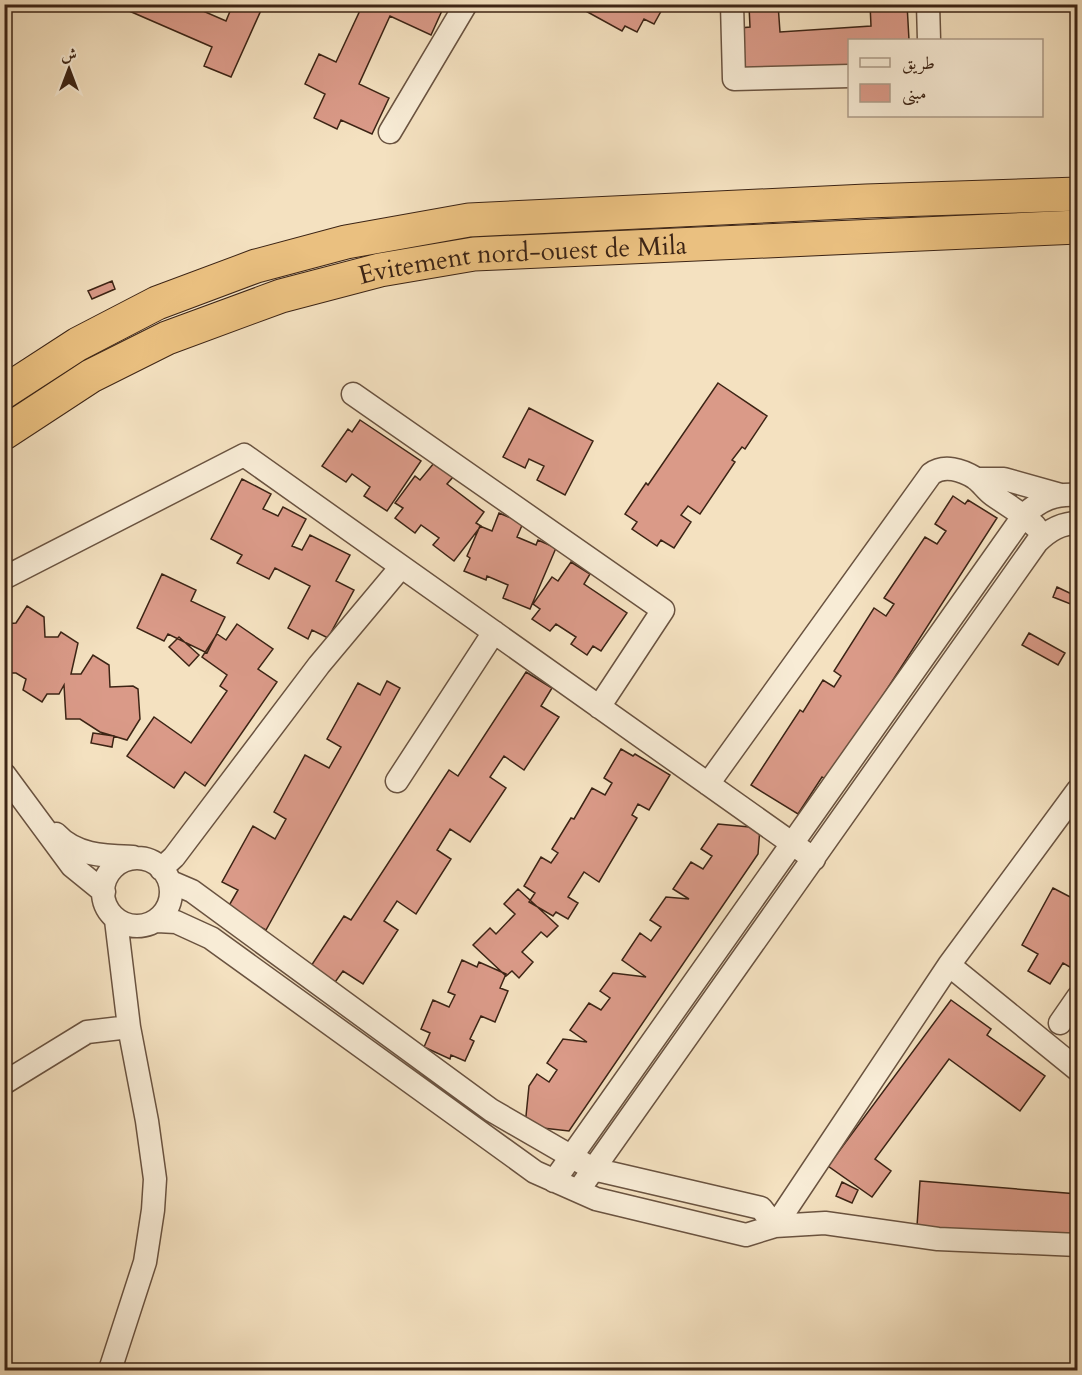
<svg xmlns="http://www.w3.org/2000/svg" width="1082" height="1375" font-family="Cardo,Amiri,serif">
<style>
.building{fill:#da9a88;stroke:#3c2415;stroke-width:1.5}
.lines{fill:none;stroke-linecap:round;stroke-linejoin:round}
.minor-casing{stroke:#6a5340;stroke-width:25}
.highway-casing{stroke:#3c2415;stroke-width:35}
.minor{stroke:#f8ecd6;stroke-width:22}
.highway{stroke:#eac080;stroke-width:33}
.labels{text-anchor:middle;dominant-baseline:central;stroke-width:6;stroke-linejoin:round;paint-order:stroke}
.street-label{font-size:26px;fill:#3c2415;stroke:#f8ecd6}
</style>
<rect width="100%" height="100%" fill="#f4e1c0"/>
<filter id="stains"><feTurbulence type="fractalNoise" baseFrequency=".00333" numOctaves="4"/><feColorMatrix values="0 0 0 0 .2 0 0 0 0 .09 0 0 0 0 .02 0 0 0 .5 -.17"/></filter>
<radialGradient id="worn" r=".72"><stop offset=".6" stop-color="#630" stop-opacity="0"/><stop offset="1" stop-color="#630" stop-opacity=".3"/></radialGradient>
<!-- building -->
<path class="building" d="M121,4h66l39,17 7,-17h21l8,4 -31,69 -27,-11 8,-19 -92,-40z
M363,4h82l-14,31 -41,-19 -31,68 30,14 -17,36 -31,-14 -4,9 -23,-11 11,-24 -20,-10 14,-30 17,8z
M573,4h92l-11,20 -10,-5 -7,13 -12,-6 -3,5z
M778,4l2,28 91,-6 -1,-22h37l2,36h-59v29l-108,6 -2,-47 10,-1 -1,-21z
M112,281l3,8 -23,10 -4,-8z
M718,383l49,33 -22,33 -3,-2 -10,13 3,2 -35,52 -12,-8 -7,9 10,7 -17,26 -13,-8 -4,6 -25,-17 5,-7 -12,-8 21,-31 2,2z
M529,408l64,33 -28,54 -28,-15 7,-14 -15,-7 -4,9 -22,-11z
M360,420l61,41 -34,50 -23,-15 6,-9 -18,-13 -6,8 -24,-16 26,-37 4,3z
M434,463l19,14 -6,7 37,28 -8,11 5,3 -27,35 -21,-16 6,-7 -18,-13 -6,8 -20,-15 8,-10 -8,-5 20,-27 5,4z
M242,479l29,15 -8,15 15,7 5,-9 23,12 -14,27 10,4 8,-15 40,20 -14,26 18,9 -26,48 -16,-8 -4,9 -20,-11 22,-42 -35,-18 -6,11 -32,-16 5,-8 -31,-16z
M953,496l12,8 3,-4 29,18 -169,263 -6,-4 -24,37 -47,-29 49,-75 3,2 20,-32 11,7 7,-11 -7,-5 40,-63 12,8 8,-12 -10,-6 41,-61 12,7 9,-13 -11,-7z
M499,513l24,10 -6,14 19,8 2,-5 18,8 -26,61 -27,-11 5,-13 -21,-9 -1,4 -22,-9 6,-13 -3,-2 13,-30 12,5z
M571,562l19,12 -6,10 43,29 -26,38 -8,-5 -6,9 -16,-11 5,-7 -20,-13 -6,7 -18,-12 8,-10 -7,-5 19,-27 6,4z
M162,574l34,16 -5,11 34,16 -18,36 -39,-19 -4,7 -27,-13z
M1057,587l21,10v10l-25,-10z
M27,606l17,11 1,20h13l3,-5 17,11 -7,31h10l12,-19 16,10 1,22 23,-1 5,3 2,30 -13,21 -27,-8 -20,-13h-14l-2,-34 -5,9h-12l-5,8 -19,-12 3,-11 -10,-6h-12v-49l12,-1z
M237,624l36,25 -15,20 19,13 -72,104 -20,-14 -11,16 -47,-32 27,-39 37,26 36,-52 -7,-5 7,-11 -25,-18 15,-23 9,6z
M1029,633l36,20 -7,12 -36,-20z
M179,637l20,18 -10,11 -20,-19z
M526,672l26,16 -11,18 18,11 -35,53 -20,-14 -14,21 16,11 -36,54 -20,-13 -13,21 14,9 -35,55 -19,-13 -13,20 14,9 -35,54 -20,-13 -10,14 -24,-16 35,-53 7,4 98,-150 9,6z
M387,681l13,7 -134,242 -39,-21 11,-19 -16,-8 31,-56 22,13 11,-20 -12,-7 31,-57 24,13 12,-21 -14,-8 31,-56 22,12z
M93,733l21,3 -2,11 -21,-4z
M621,749l12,7 2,-2 35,21 -21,35 -11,-6 -6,11 5,3 -38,64 -15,-10 -16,25 10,6 -10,16 -12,-7 -3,4 -24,-14 6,-9 -11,-7 17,-29 10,6 7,-10 -6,-4 19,-31 3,1 18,-31 13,7 7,-12 -8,-5z
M718,824l42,4 -2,26 -189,277 -44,-5 4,-40 8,-12 12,8 8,-12 -10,-7 16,-24 24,3 -17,-12 19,-27 12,7 9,-12 -10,-7 13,-18 33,4 -24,-17 18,-27 11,8 10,-14 -11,-7 16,-23 23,2 -16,-10 18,-27 12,7 9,-13 -11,-7z
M1053,888l25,13v65l-3,4 -12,-7 -13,21 -22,-13 10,-17 -16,-9z
M518,889l40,37 -11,11 -6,-5 -19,20 11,10 -14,16 -7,-7 -6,5 -33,-31 17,-17 6,6 19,-20 -11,-10z
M462,960l15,7 2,-5 27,12 -6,14 8,3 -13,31 -14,-6 -11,23 4,2 -9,20 -14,-6 -1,4 -26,-12 6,-14 -9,-4 12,-29 16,7 6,-12 -7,-3z
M951,1000l40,29 -4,6 58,41 -25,35 -71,-52 -74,100 16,12 -19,26 -44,-31z
M920,1181l158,13v45l-161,-13z
M842,1182l16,8 -6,13 -16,-7z"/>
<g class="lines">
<!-- minor casing -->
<g class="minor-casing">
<path id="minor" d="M732,4l2,75 116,-3
M928,4l1,36
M390,132l76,-128
M353,394l310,216 -64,97
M976,479h28l57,16
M4,578l240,-123 570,404
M4,774l68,92 32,26
M397,781l97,-149
M708,784l223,-310c13,-10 31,-4 44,4 7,5 11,12 18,17 14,10 29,18 42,31
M56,834c20,22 50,22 77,23
M103 892a34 34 0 1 1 68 0a34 34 0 1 1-68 0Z
M161,869l13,-12 145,-192 82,-98
M171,882l21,9 299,219 102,59 168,39 14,18
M157,921l19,1 35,16 324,234 61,27 150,36 29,-9 50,-3 113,16 140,6
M949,965l129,105
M1060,1023l18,-26
M4,1083l83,-51 42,-5 -13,-107
M554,1181l470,-666c16,-15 31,-22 54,-20
M578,1191l459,-649c12,-12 24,-19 41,-19
M775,1226l174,-261 129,-175
M110,1370l35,-108 8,-52 2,-31 -8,-58 -18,-94"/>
</g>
<!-- highway casing -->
<g class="highway-casing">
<g id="highway">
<path d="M4,392l74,-48 79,-41 99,-37 90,-24 123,-22 397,-19 212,-7"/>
<path id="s1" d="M4,433l87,-57 76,-38 114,-42 99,-26 94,-16 604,-27"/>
</g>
</g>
<!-- minor -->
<use href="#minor" class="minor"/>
<!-- highway -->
<use href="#highway" class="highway"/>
</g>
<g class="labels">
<!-- street labels -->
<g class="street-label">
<text stroke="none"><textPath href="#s1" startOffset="556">Evitement nord-ouest de Mila</textPath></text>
</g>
</g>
<!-- margin -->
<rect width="1082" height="1375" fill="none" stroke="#f4e1c0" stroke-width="24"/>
<rect x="6" y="6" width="1070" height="1363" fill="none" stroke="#3c2415" stroke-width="3"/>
<rect x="12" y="12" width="1058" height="1351" fill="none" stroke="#3c2415" stroke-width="1.5"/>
<!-- legend -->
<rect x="848" y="39" width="195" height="78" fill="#f8ecd6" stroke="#ad9c89" stroke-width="1.5"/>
<rect x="860" y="58" width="30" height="9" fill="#f8ecd6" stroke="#ad9c89" stroke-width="1.5"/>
<text x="902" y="69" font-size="18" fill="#3c2415">طريق</text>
<rect x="860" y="84" width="30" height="18" fill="#da9a88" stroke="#ad9c89" stroke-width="1.5"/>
<text x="902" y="99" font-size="18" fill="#3c2415">مبنى</text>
<!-- north arrow -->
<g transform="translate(69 69)" stroke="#f8ecd6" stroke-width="4.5" paint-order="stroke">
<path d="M0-4.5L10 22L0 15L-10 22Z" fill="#3c2415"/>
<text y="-9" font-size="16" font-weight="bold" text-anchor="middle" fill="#3c2415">ش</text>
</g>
<rect width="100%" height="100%" filter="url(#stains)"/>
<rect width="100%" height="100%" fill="url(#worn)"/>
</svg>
